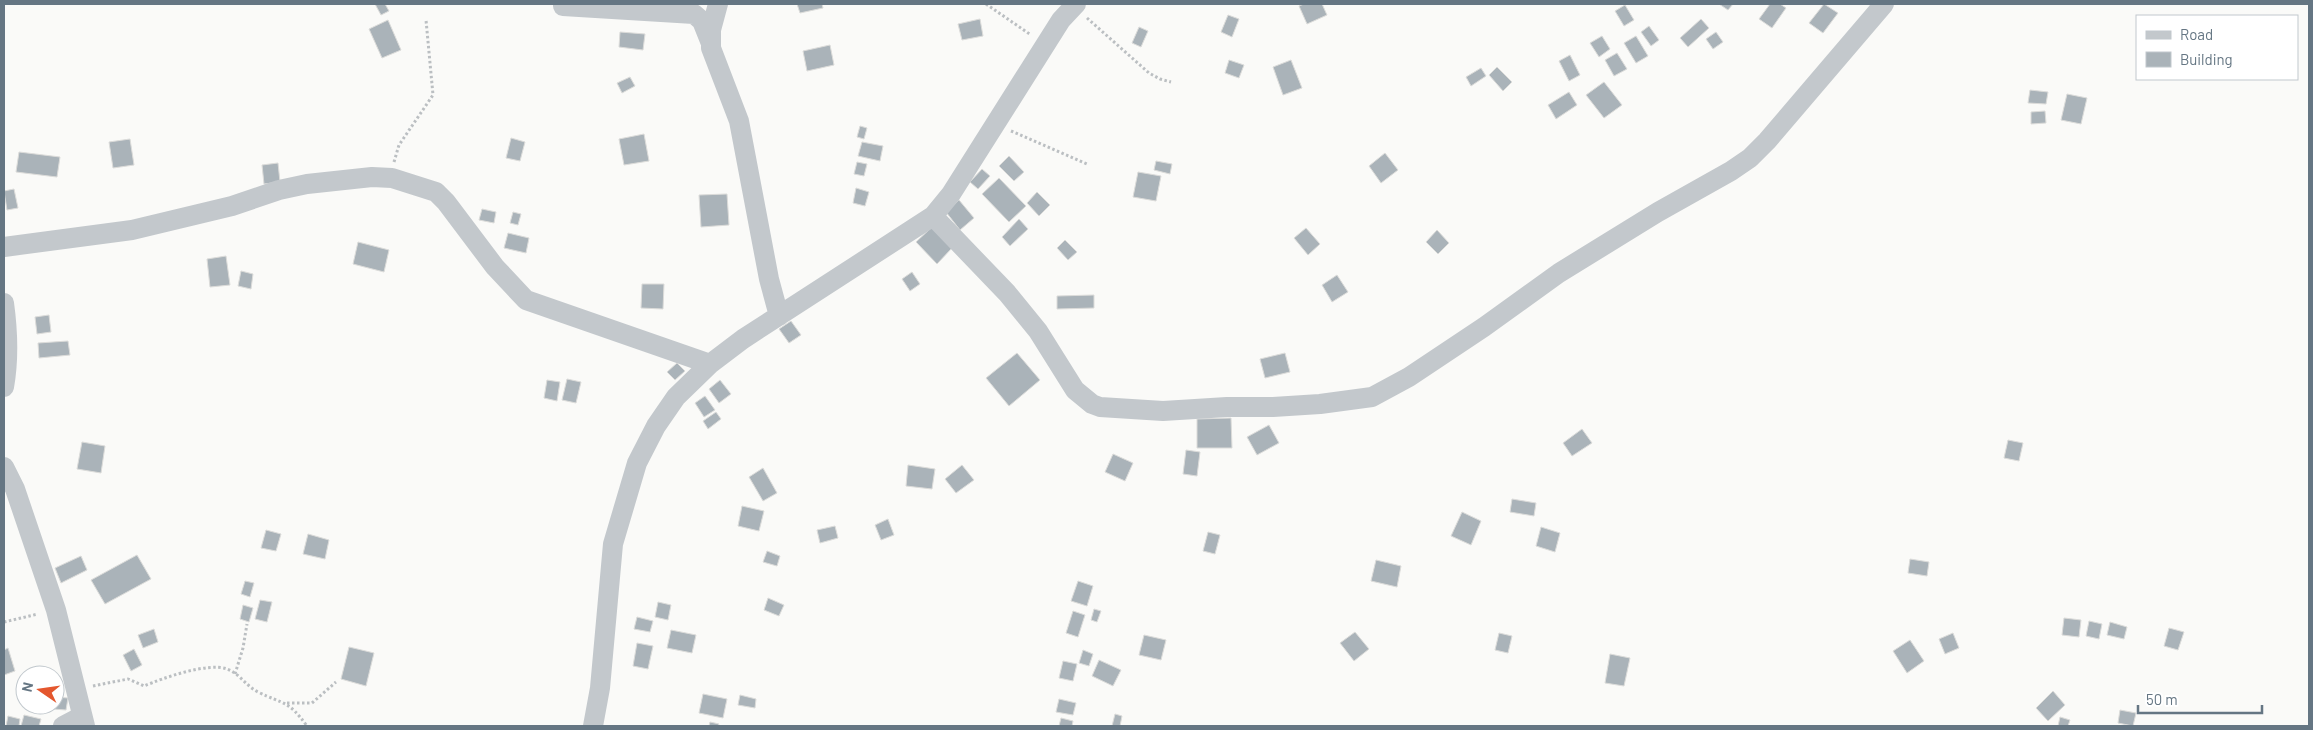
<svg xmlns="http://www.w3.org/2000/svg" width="2313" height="730" font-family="Barlow,sans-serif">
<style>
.building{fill:#aab3b9;stroke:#dcdcda}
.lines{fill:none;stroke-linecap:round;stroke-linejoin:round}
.path{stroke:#bbbfc2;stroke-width:3;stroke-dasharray:2.5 2.5;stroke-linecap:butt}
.minor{stroke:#c3c8cc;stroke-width:20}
</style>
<rect width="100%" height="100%" fill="#fafaf8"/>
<!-- building -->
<path class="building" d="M375,4h10l4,7 -8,4z
M797,4h25l1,4 -23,5z
M1304,4h18l5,11 -20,9 -8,-18z
M1719,4h14l-5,6z
M1770,4h10l6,4 -14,20 -13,-9z
M1824,4l14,9 -15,20 -14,-10z
M1625,5l9,15 -10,6 -9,-15z
M1228,15l11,4 -7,18 -11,-5z
M980,19l3,17 -21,4 -4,-16z
M1701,19l8,9 -21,19 -8,-9z
M388,20l13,30 -19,8 -13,-29z
M1649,26l10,14 -8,6 -10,-14z
M1139,27l9,4 -7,16 -9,-4z
M620,32l25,2 -2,16 -24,-3z
M1716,32l7,10 -10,7 -7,-10z
M1602,36l8,13 -11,8 -9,-14z
M1636,36l12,20 -12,7 -12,-20z
M830,45l4,20 -27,6 -4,-20z
M1617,53l10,16 -13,7 -9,-16z
M1570,55l10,20 -11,6 -10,-20z
M1229,60l15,5 -5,13 -14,-5z
M1291,60l11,28 -19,7 -10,-28z
M1497,67l15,15 -9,9 -14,-16z
M1481,68l5,8 -15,10 -5,-9z
M630,77l5,9 -13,7 -5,-10z
M1604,82l18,23 -18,13 -18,-23z
M2030,90l18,2 -2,12 -18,-1z
M1569,92l8,13 -21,14 -8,-14z
M2067,94l20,4 -6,26 -20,-4z
M2045,111l1,12 -15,1v-12z
M860,126l7,2 -3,11 -7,-2z
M644,134l5,27 -25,4 -5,-26z
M511,138l14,4 -5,19 -14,-3z
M130,139l4,26 -21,3 -4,-26z
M862,142l21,4 -3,15 -22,-5z
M19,152l41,5 -3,20 -41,-5z
M1385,153l13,17 -17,13 -12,-17z
M1009,156l15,16 -10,9 -15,-15z
M1156,161l16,3 -2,10 -16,-4z
M857,162l10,2 -3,12 -10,-2z
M278,163l2,19 -16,2 -2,-19z
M982,169l8,7 -12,13 -8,-7z
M1138,172l23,4 -5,25 -23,-4z
M999,178l27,28 -17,16 -27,-28z
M856,188l13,4 -4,14 -12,-3z
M14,189l4,19 -11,2 -3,-19z
M1037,192l13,13 -11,11 -12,-13z
M727,194l2,31 -28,2 -2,-32z
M959,200l15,18 -14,12 -14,-18z
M482,209l14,3 -2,11 -15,-3z
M513,212l8,2 -3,11 -8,-2z
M1019,219l9,10 -18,17 -8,-9z
M932,227l20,21 -15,16 -21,-22z
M1306,228l14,16 -12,11 -14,-17z
M1437,230l12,13 -11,11 -12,-12z
M508,233l21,5 -3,15 -22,-5z
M1065,240l12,12 -9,8 -11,-12z
M358,242l31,8 -5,22 -31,-8z
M226,256l4,29 -20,2 -3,-28z
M241,271l12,3 -2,15 -13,-3z
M912,272l8,12 -10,7 -8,-12z
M1337,275l11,17 -16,10 -10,-17z
M642,284h22l-1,25 -22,-1z
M1094,295v13l-37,1v-13z
M49,315l2,17 -14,2 -2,-17z
M791,321l10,14 -12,8 -10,-14z
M68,341l2,14 -31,3 -1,-15z
M1017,353l23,27 -31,26 -23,-28z
M1285,353l5,19 -25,6 -5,-19z
M677,363l8,8 -10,9 -8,-8z
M567,379l14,3 -5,21 -14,-3z
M547,380l13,2 -3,19 -13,-3z
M720,380l11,14 -12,9 -10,-14z
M705,396l10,14 -11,7 -9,-14z
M716,412l5,7 -13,10 -5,-8z
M1231,418l1,30h-35v-29z
M1269,425l10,18 -22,12 -10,-18z
M1582,429l10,14 -20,13 -9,-13z
M2008,440l15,3 -4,18 -15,-3z
M82,442l23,4 -4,27 -24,-4z
M1186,450l14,2 -3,24 -14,-2z
M1113,454l20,9 -8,18 -20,-9z
M908,465l27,4 -3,20 -26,-3z
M962,465l12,15 -18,13 -11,-14z
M763,468l14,25 -14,8 -14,-24z
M1512,499l24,4 -2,13 -24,-4z
M742,506l22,5 -5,20 -21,-5z
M1462,512l19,9 -10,24 -20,-9z
M888,519l6,16 -13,5 -6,-15z
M835,526l3,12 -18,5 -3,-13z
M1541,527l19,6 -5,19 -19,-6z
M266,530l15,4 -5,17 -15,-3z
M1208,532l12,3 -5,19 -12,-3z
M308,534l21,6 -4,19 -22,-5z
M767,551l13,5 -3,10 -14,-4z
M137,555l14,24 -46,25 -14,-24z
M81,556l6,14 -26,13 -6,-15z
M1910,559l19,3 -2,14 -19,-3z
M1376,560l25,6 -4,21 -26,-6z
M245,581l9,2 -4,14 -9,-3z
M1078,581l15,5 -6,20 -16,-5z
M768,598l16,7 -5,11 -15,-6z
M260,600l12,2 -5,20 -12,-3z
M658,602l13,3 -3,15 -13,-3z
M243,605l10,3 -4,14 -9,-3z
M1094,609l7,2 -4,11 -6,-2z
M1073,611l12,4 -7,22 -12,-4z
M637,617l16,4 -3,11 -16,-3z
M2064,618l17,2 -2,17 -17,-2z
M2089,621l13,3 -3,15 -13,-3z
M2110,622l17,5 -3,12 -17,-4z
M2169,628l15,4 -6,18 -14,-4z
M154,629l4,13 -15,6 -5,-13z
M671,630l25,5 -4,18 -25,-5z
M1355,632l14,17 -15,12 -14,-18z
M1499,633l13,3 -4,17 -13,-3z
M1953,633l6,15 -14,6 -6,-15z
M1144,635l22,5 -5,20 -22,-5z
M1910,640l14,21 -17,12 -14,-22z
M637,643l16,3 -5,23 -15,-3z
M349,647l25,6 -8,33 -25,-7z
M8,648l7,23 -11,4v-25z
M134,649l8,16 -11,6 -8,-16z
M1083,650l10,4 -4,12 -10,-3z
M1610,654l20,4 -6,28 -19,-3z
M1099,660l22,10 -8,16 -21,-10z
M1063,661l14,3 -4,17 -14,-3z
M2053,691l12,14 -17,16 -12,-13z
M703,694l24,5 -4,19 -24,-5z
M740,695l16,4 -1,9 -17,-3z
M55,697l13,1 -2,12 -13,-1z
M1059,699l17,4 -3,12 -17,-3z
M27,705h17l-2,8 -16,-4z
M2120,710l16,3 -3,13 -15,-3z
M1115,714l7,2 -2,10h-8z
M24,715l17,4 -2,7h-18z
M8,716l12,3 -1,7h-13z
M2060,717l10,3 -2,6h-10z
M1061,718l12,3 -1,5h-13z
M710,722l9,2 -1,2h-9z"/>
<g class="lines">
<!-- path -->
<path class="path" d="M986,4l45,31
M1087,18l62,55 11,6 11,3
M1011,131l76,33
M394,162l5,-17 34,-50 -7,-75
M4,622l34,-8
M235,674l8,-26 4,-24
M93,686l35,-7 16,7c19,-8 64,-24 83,-17 12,4 19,17 31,23 27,13 30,8 49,34
M287,703h25l24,-21"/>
<!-- minor -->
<path class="minor" d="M718,4l-7,26v18l28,73 30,158 10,37
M563,6l131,8 8,7 8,20
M933,216l74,77 31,38 37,59 17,14 8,3 63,4 64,-4h46l47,-3 52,-7 37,-20 75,-50 75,-54 99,-61 73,-41 19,-13 17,-17 117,-137
M4,247l128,-17 100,-24 47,-16 28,-6 65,-7 20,1 44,14 10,10 49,65 31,33 184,64
M4,303c4,29 5,56 0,84
M4,467l11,22 41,121 29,116
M63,726l19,-10
M593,726l7,-38 13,-144 24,-81 19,-37 20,-29 34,-33 33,-25 190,-123 18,-22 110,-174 15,-16"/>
</g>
<!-- border -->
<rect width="2313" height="730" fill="none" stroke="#657683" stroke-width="10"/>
<!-- legend -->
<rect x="2136" y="15" width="162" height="65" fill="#ffffff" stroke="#c1c8cd"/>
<rect x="2146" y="31" width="25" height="8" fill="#c3c8cc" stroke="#c1c8cd"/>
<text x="2180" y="40" font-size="15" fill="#657683">Road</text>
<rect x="2146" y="52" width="25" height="15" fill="#aab3b9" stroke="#c1c8cd"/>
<text x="2180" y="65" font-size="15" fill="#657683">Building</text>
<!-- north arrow -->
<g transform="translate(40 690) rotate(283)"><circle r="24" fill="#ffffff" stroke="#c1c8cd"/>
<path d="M0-4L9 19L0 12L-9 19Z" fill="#e4572e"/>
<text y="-8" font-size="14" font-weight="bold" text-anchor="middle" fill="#657683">N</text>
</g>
<!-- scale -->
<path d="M2138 705v8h124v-8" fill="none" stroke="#657683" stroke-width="2.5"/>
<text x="2146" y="705" font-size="15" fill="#657683" stroke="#ffffff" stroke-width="4" paint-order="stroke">50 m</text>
</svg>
